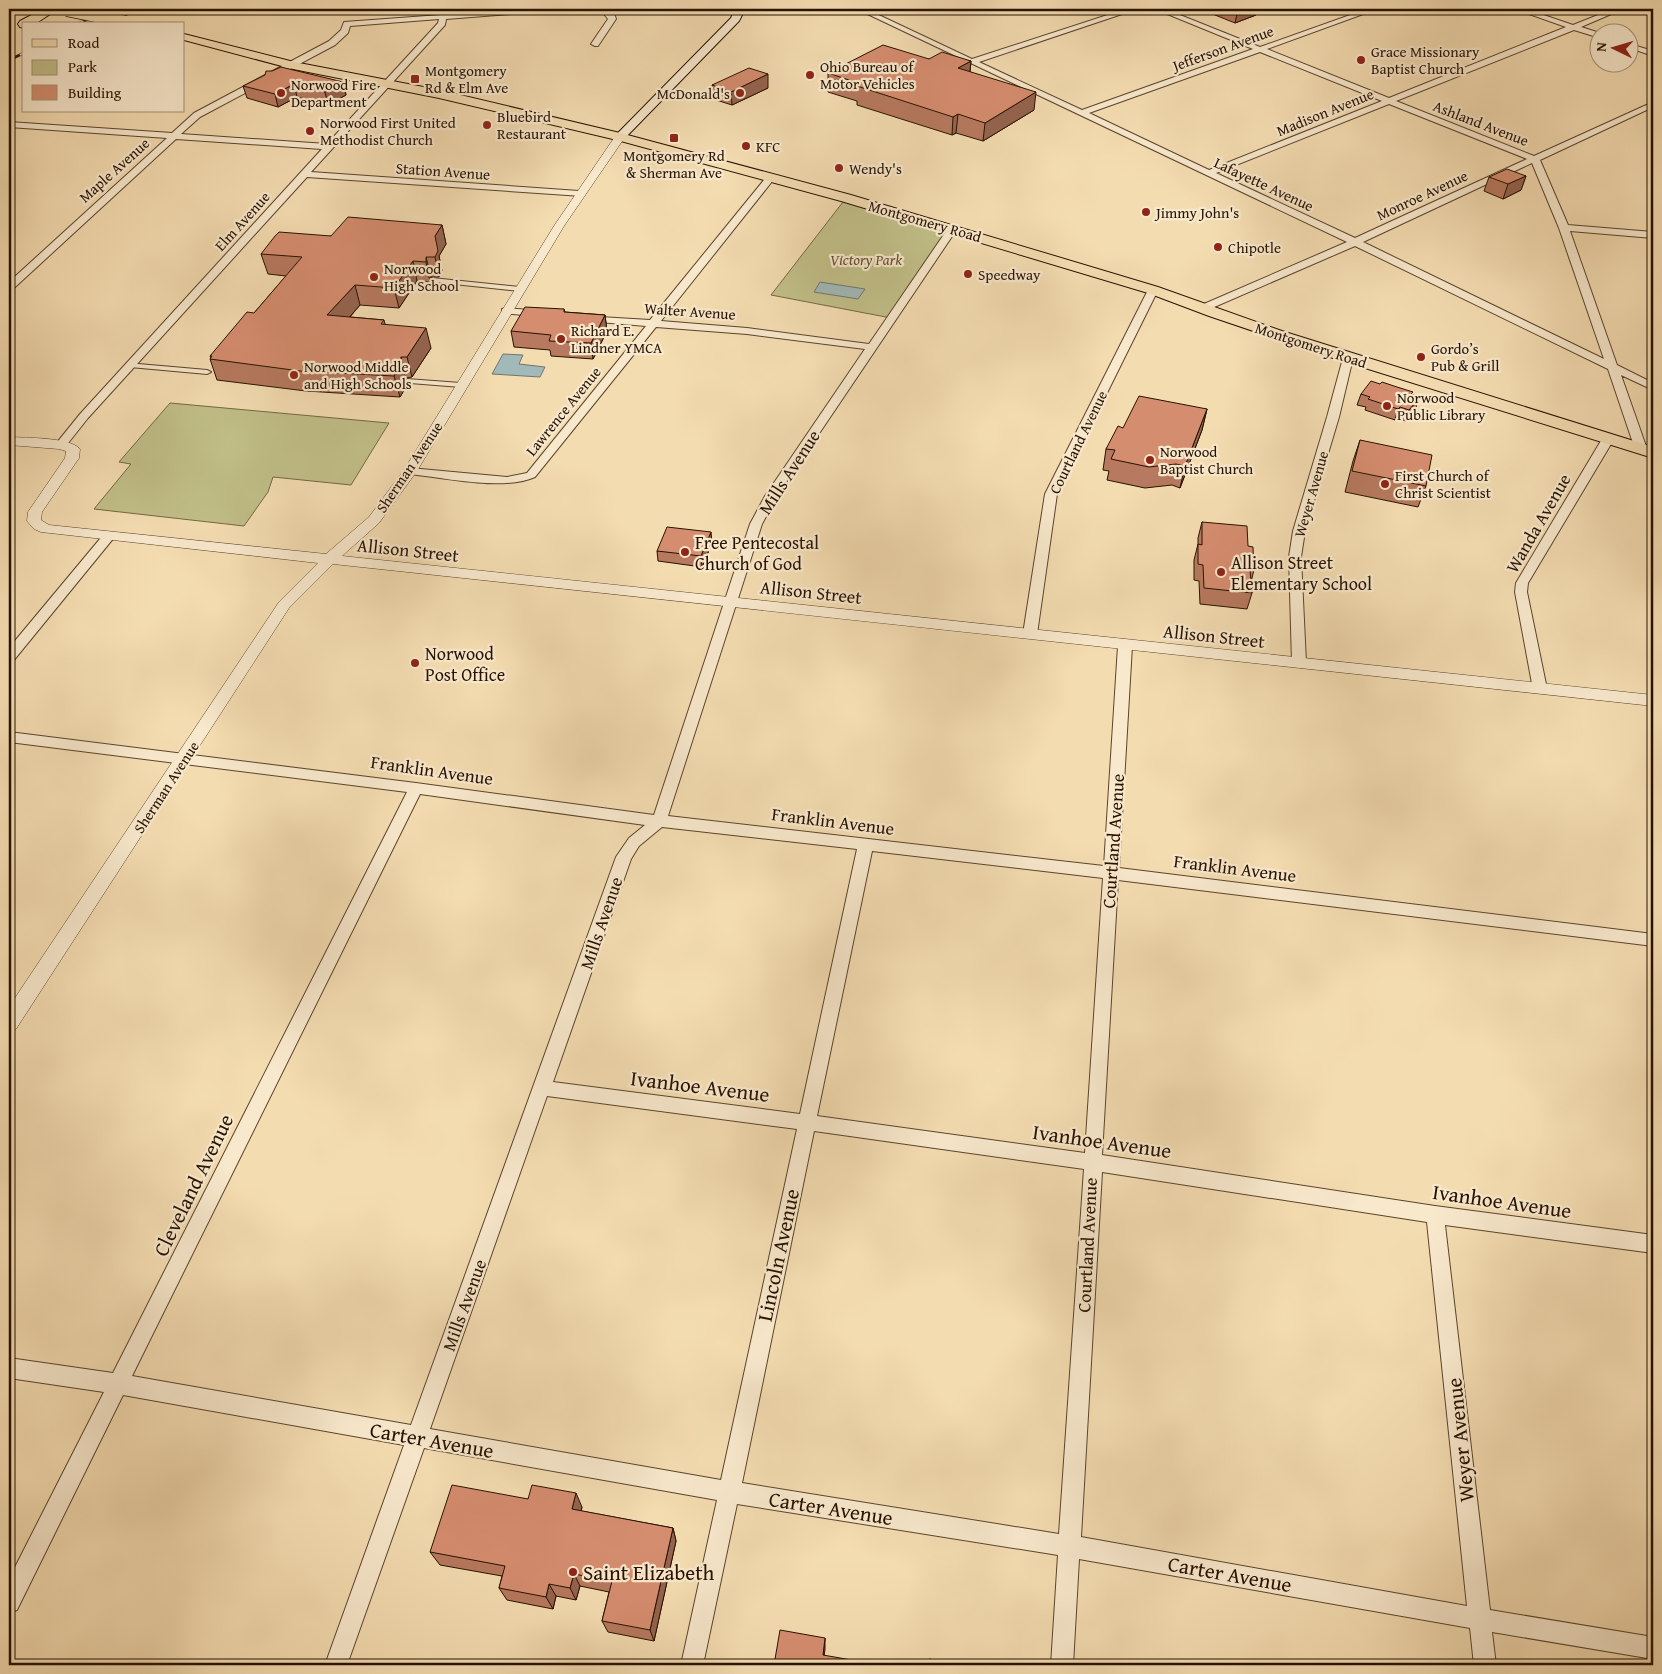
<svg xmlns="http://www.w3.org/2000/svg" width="1662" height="1674" font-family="'Gentium Book Plus',serif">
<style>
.green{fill:#c1bf88;stroke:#746844}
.water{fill:#a1b9b8;stroke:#70766e}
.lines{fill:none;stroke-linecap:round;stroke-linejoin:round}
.pedestrian-casing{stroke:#5a442c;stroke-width:2}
.minor-casing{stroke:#5a442c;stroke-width:2}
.tertiary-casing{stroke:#5a442c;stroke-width:1}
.secondary-casing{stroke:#271200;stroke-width:2}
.primary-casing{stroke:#271200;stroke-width:2}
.motorway-casing{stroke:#271200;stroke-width:2}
.pedestrian{fill:#f8e8cc;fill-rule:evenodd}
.minor{fill:#f8e8cc;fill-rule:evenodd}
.tertiary{fill:#f8e8cc;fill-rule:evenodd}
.secondary{fill:#f8e8cc;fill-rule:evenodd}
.primary{fill:#f4dcb1;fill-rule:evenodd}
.motorway{fill:#f4dcb1;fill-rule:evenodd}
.rail-casing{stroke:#271200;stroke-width:3}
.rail{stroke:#f8e8cc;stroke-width:2;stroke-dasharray:6;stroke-linecap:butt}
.primary-bridge-casing{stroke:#271200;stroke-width:14;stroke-linecap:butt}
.primary-bridge{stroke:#f4dcb1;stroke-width:12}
.wall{fill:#b7795f;stroke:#271200}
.shaded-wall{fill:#95634e;stroke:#271200}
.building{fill:#d58d6f;stroke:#271200}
.poi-dot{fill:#8f2418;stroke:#f8e8cc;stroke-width:2}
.labels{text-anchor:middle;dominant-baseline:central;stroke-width:4.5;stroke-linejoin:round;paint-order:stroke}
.far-street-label{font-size:15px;fill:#271200;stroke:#f8e8cc}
.far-poi-label{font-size:15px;fill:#271200;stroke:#f8e8cc;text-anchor:start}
.far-park-label{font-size:15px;font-style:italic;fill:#5d4f30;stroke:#f8e8cc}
.street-label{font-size:18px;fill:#271200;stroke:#f8e8cc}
.poi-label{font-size:18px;fill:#271200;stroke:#f8e8cc;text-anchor:start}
.near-street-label{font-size:21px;fill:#271200;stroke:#f8e8cc}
.near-poi-label{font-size:21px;fill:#271200;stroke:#f8e8cc;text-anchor:start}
</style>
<rect width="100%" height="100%" fill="#f4dcb1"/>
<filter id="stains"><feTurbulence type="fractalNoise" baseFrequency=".004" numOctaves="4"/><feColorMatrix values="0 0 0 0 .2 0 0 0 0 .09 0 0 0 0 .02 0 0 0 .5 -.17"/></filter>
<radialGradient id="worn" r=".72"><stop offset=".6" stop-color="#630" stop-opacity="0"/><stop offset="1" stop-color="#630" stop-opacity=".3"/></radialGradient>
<!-- green -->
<path class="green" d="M846,198l106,31 -61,89 -120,-23z
M170,403l219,20 -38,62 -78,-8 -5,15 -24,34 -150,-17 37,-45 -12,-2z"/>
<!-- water -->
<path class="water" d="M820,282l45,7 -7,10 -44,-7z
M503,354l20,1 -4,9 26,3 -5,10 -48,-3z"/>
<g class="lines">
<!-- pedestrian casing -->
<g class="pedestrian-casing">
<path id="pedestrian" d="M432,278l88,9 4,2 -4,2 -85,-9h-3z
M127,363l80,7 4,2 -4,2 -77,-7 -4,-2z
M407,379l54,4 4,2 -4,2 -51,-4h-3z"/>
</g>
<!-- minor casing -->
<g class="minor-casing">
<path id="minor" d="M523,9h31l-4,2 -104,8 -1,6 -134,147 268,19 3,1v4l-275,-19 -219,241 -23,29h-8l-2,-2 25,-31 242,-265 -146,-10 -163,150 -4,1v-8l158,-144 -158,-11v-5l163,11 22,-20 135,-72 12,-11 3,-8zM439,19l-1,4 -111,121 -146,-10 19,-17 135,-72 13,-12 2,-7z
M600,9h8l6,4 2,6 -18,27h-3l-4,-2 17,-25z
M857,9h9l106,50 154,-50h11l-158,53 103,48 171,-61 -98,-40h10l95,38 107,-38h10l-110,40 122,49 177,-71 -51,-18h11l47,16 40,-16h10l-42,18 19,6v5l-26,-8 -178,71 138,55 119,-54v5l-113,53 28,65 85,7v6l-83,-7 47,134 36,18v7l-32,-15 26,74 -6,3 -6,-3 -27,-80 -253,-123 -150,65h-8v-4l150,-65zM1260,52l122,49 -173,69 -120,-57zM1389,104l138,55 -172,79 -139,-65zM1532,163l27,65 45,131 -241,-117z
M1630,44l23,7v5l-23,-8z
M771,174l3,1v4l-113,142 86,7 122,16 80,-117 3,-1 5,3 -180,267 -15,28 -94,292 436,50 14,-220 2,-3h10l2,3 -13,222 534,66v12l-535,-66 -16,275 333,51 218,29v18l-208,-28 45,385 163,27v22l-161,-27 4,33h-22l-4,-37 -391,-69 -6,106h-22l7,-110 -321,-51 -34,161h-22l36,-165 -293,-52 -77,217h-22l79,-220 -281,-50 -106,215 -8,3v-34l95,-187 -95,-14v-20l104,15 294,-581 -398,-50v-10l407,51 238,32 96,-291 15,-28 100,-147 -118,-15 -91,-7 -121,150c-31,14 -90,1 -125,-3l-6,-3 6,-3 97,9 20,-4 119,-147 -59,-5 -4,-1 -1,-2 1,-2 67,4 118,-145zM420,794l225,31 -16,13 -13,19 -205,568 -279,-49zM662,827l195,22 -57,265 -247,-32 78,-223 8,-13zM872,851l231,27 -18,275 -268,-37zM547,1096l250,33 -76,351 -291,-51zM814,1131l270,38 -25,365 -317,-51zM1102,1172l325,50 40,384 -386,-69z
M1153,287l5,3 -101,204 -20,140 -2,3h-10l-2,-3 22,-140 103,-204z
M506,308l36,3 5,3 -5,3 -40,-4v-4z
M1348,355l5,3 -14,59 -34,114 -4,26 5,106 -2,3h-10l-2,-3 -3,-106 4,-26 34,-114 16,-59z
M1608,436l6,3 -86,144 -1,9 20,97 -2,3h-10l-2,-3 -18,-97 1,-9 86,-144z
M108,533l6,4 -2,3 -98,120 -5,1v-13l95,-114z"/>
</g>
<!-- tertiary casing -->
<g class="tertiary-casing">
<path id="tertiary" d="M620,134l5,3 -61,89 -147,245 -38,52 -37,33 1311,139v11l-1320,-142 -44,44 -273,421 -7,2v-24l270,-405 39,-39 -277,-31 -7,-3 -7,-8 1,-9 37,-54 1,-7 -7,-2 -50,-4v-8c16,1 61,0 71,12l-1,9 -37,54 -1,8 8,5 277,29 43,-37 35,-47 150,-244 62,-91z"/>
</g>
<!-- secondary casing -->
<g class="secondary-casing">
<path id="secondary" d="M735,9h10l-6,12 -115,118h-8l-2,-2 2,-2 115,-117z"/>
</g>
<!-- primary casing -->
<g class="primary-casing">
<path id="primary" d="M184,34l110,28 145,28 181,43 231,62 307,92 124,44 371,116v11l-320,-100 -124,-42 -61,-23 -307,-92 -224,-61 -178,-42 -146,-29 -109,-29z"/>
</g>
<!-- motorway casing -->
<g class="motorway-casing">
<path id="motorway" d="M43,9h15l-23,15h-11v4l-4,-1 -2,-3 2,-3z"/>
</g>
<!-- pedestrian -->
<use href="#pedestrian" class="pedestrian"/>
<!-- minor -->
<use href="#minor" class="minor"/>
<!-- tertiary -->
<use href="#tertiary" class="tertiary"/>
<!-- secondary -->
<use href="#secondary" class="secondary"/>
<!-- primary -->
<use href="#primary" class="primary"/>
<!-- motorway -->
<use href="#motorway" class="motorway"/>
<!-- rail casing -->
<g class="rail-casing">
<path id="rail" d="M78,24l32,-15
M9,60l15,-7"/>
</g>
<!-- rail -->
<use href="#rail" class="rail"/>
<!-- primary-bridge casing -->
<g class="primary-bridge-casing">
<path id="primary-bridge" d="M67,10l59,12"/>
</g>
<!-- primary-bridge -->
<use href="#primary-bridge" class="primary-bridge"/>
</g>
<!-- wall -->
<path class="wall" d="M1210,9h48l-2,6 -21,8 -25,-10z
M929,59l42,2 -1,11 64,38 -51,31 -27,-8 -4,2 -95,-30v-4l-29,-9v-19z
M343,82l3,13 -18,10 -31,-8 -19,10 -31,-9 -4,-12z
M712,85l56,3 -36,17 -19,-6z
M1526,176l-5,14 -18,9 -19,-8 5,-14z
M442,225l4,19 -7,12 3,15 -3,6h-8l-1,5 -13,-1 -18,27 -39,-3 -10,12 34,3 1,4 46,24 -19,29 -6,1 1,7 -7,12 -94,-6 -89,-11 -7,-21 1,-1 -1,-2 44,-43 32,-37 -18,-2 -7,-20 70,-18z
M564,309l1,3 40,3 2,16 -14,28 -42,-3 -1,-6 -36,-3 -3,-16z
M1361,394h51l4,13 -10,14 -10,-3 -1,2 -30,-10 1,-3 -9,-2z
M1207,409l-5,21 -22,58 -8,-3 -27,3 -38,-8 2,-9 -6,-1 3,-21 17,-21z
M1360,440l66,46 -8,21 -73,-15 8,-31z
M1202,522l46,24 6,24 -3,12 1,11 -5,16 -47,-5 -1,-23 -5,-1v-20l4,-16v-6z
M712,543l-10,24 -44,-6 -1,-10z
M528,1499l54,8 -1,4 92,17 3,13 -22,100 -46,-9 -6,-11 7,-29 -29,-6 -4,14 -20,-4 -3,13 -46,-9 -8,-12 3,-12 -62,-11 -10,-13z"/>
<!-- shaded-wall -->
<path class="shaded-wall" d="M1238,9h20l-2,6 -21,8z
M971,61l-2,18 -11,-11z
M768,74v14l-36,17 -1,-13z
M343,82l3,13 -18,10 -3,-13z
M294,84l3,13 -19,10 -3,-13z
M1036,92l-2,18 -51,31 2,-18z
M958,114l-2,19 -4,2 1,-18z
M1526,176l-5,14 -18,9 5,-15z
M442,225l4,19 -7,12 3,15 -3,6 -4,-20v-21z
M426,257l5,20 -1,5 -4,-20z
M413,261l4,20 -18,27 -5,-20z
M355,285l5,20 -27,31 -6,-21z
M605,315l2,16 -14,28 -2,-16z
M426,328l5,20 -19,29 -5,-20z
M401,357l6,28 -7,12 -6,-21 6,-14z
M1420,397l-4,10 -10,14 3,-11z
M1400,407l-4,11 -1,2 3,-11z
M1207,409l-5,21 -22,58 5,-22z
M711,532l1,11 -10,24 -1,-11z
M576,1493l6,14 -4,16 -6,-14z
M673,1528l3,13 -22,100 -4,-11z
M574,1574l6,12 -4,14 -6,-12z
M549,1584l7,12 -3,13 -7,-12z
M825,1638v11l-2,16v-10z"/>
<!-- building -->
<path class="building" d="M883,45l46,14 13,-7 29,9 -13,7 78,24 -51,31 -27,-9 -5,3 -96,-31 4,-2 -33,-11z
M281,67l62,15 -18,10 -31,-8 -19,10 -32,-8 22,-11 1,-4h6z
M749,68l19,6 -37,18 -19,-7z
M1507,169l19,7 -18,8 -19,-7z
M348,217l94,8 -7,11 3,15 -3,6h-9v5l-13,-1 -19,27 -39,-3 -28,30 57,5 -3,4 45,4 -19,29h-6l-1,5 2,2 -8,12 -94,-5 -90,-12 2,-3h-2l37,-44 7,1 48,-56 -41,-3 14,-18 4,-4 52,4z
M525,307l39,2v3l41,3 -14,28 -42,-2 2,-6 -40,-4z
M1371,381l9,3 2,-2 15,5 16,5 -2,2 9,3 -11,13 -9,-3 -2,2 -30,-10 2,-2 -9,-3z
M1139,396l68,13 -22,57 -9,-2 -27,3 -38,-8 4,-9 -9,-1 12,-23 5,2z
M1360,440l72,15 -6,31 -74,-15z
M1202,522l45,4 1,20 5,1 1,23h-4l2,23 -48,-5 -1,-23 -5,-1v-20l4,1z
M667,527l44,5 -10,24 -44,-5z
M452,1485l76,14 4,-14 44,8 -4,16 101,19 -23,102 -48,-9 10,-40 -38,-7 -4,14 -21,-4 -3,13 -47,-9 6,-22 -75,-14z
M780,1630l45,8 -2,17 57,10h-106z
M929,1659l37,6h-38z"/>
<!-- markers -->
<g class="poi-dot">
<circle cx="1361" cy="60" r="5"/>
<circle cx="810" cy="75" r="5"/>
<rect x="410" y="74" width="10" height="10" rx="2.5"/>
<circle cx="281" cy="93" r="5"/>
<circle cx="740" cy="93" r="5"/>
<circle cx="487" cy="125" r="5"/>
<circle cx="310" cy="131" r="5"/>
<rect x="669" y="133" width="10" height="10" rx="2.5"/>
<circle cx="746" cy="146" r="5"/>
<circle cx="839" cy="168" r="5"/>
<circle cx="1146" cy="212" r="5"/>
<circle cx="1218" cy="247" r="5"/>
<circle cx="968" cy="274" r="5"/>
<circle cx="374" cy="277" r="5"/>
<circle cx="561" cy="339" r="5"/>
<circle cx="1421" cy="357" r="5"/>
<circle cx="294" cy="375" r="5"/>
<circle cx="1387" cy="406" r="5"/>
<circle cx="1150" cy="460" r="5"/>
<circle cx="1385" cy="484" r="5"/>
<circle cx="685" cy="552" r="5"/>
<circle cx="1221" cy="572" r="5"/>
<circle cx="415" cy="663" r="5"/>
<circle cx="573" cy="1572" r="5"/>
</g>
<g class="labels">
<!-- far-street labels -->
<g class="far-street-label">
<text transform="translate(1223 48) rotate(-20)">Jefferson Avenue</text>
<text transform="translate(1325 112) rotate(-22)">Madison Avenue</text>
<text transform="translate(1481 123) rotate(21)">Ashland Avenue</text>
<text transform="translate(114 170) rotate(-42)">Maple Avenue</text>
<text transform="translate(443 171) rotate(4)">Station Avenue</text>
<text transform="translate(1264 184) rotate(25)">Lafayette Avenue</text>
<text transform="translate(1422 195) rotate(-25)">Monroe Avenue</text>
<text transform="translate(242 221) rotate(-48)">Elm Avenue</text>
<text transform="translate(925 221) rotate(16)">Montgomery Road</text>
<text transform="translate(690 311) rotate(4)">Walter Avenue</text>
<text transform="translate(1311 345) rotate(18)">Montgomery Road</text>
<text transform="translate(563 411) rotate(-51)">Lawrence Avenue</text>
<text transform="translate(1078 442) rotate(-64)">Courtland Avenue</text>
<text transform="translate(409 467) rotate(-56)">Sherman Avenue</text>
<text transform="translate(1311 494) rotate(-74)">Weyer Avenue</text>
<text transform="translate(166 787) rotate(-57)">Sherman Avenue</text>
</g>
<!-- far-poi labels -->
<g class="far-poi-label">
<text x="1371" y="51">Grace Missionary<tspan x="1371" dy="17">Baptist Church</tspan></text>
<text x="820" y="66">Ohio Bureau of<tspan x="820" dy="17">Motor Vehicles</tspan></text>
<text x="425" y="70">Montgomery<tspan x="425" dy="17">Rd &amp; Elm Ave</tspan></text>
<text x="291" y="84">Norwood Fire<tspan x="291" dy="17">Department</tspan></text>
<text x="730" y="93" text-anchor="end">McDonald's</text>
<text x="497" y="116">Bluebird<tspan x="497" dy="17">Restaurant</tspan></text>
<text x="320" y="122">Norwood First United<tspan x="320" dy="17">Methodist Church</tspan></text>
<text x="756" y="146">KFC</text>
<text x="674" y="155" text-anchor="middle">Montgomery Rd<tspan x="674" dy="17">&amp; Sherman Ave</tspan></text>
<text x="849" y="168">Wendy's</text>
<text x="1156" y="212">Jimmy John's</text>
<text x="1228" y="247">Chipotle</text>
<text x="384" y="268">Norwood<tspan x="384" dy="17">High School</tspan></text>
<text x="978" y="274">Speedway</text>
<text x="571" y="330">Richard E.<tspan x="571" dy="17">Lindner YMCA</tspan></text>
<text x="1431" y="348">Gordo’s<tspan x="1431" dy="17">Pub &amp; Grill</tspan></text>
<text x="304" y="366">Norwood Middle<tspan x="304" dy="17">and High Schools</tspan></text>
<text x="1397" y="397">Norwood<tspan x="1397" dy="17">Public Library</tspan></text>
<text x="1160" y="451">Norwood<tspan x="1160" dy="17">Baptist Church</tspan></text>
<text x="1395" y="475">First Church of<tspan x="1395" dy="17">Christ Scientist</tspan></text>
</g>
<!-- far-park labels -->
<g class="far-park-label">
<text x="866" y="259">Victory Park</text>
</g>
<!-- street labels -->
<g class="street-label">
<text transform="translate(789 472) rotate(-57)">Mills Avenue</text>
<text transform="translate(1538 523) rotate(-60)">Wanda Avenue</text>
<text transform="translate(408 550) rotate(6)">Allison Street</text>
<text transform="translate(811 592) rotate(6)">Allison Street</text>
<text transform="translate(1214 636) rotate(6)">Allison Street</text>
<text transform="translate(432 770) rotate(8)">Franklin Avenue</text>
<text transform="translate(833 821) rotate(7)">Franklin Avenue</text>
<text transform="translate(1113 841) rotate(-86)">Courtland Avenue</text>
<text transform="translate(1235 868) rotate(7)">Franklin Avenue</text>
<text transform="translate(601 923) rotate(-71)">Mills Avenue</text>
<text transform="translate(1087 1245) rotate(-87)">Courtland Avenue</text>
<text transform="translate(464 1305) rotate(-70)">Mills Avenue</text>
</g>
<!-- poi labels -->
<g class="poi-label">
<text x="695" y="542">Free Pentecostal<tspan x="695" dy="21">Church of God</tspan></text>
<text x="1231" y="562">Allison Street<tspan x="1231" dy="21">Elementary School</tspan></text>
<text x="425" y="653">Norwood<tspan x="425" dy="21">Post Office</tspan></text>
</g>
<!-- near-street labels -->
<g class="near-street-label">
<text transform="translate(700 1086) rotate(7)">Ivanhoe Avenue</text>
<text transform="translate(1102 1141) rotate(8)">Ivanhoe Avenue</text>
<text transform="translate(193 1185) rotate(-64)">Cleveland Avenue</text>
<text transform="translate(1502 1201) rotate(8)">Ivanhoe Avenue</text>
<text transform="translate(778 1255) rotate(-78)">Lincoln Avenue</text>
<text transform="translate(432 1440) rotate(10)">Carter Avenue</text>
<text transform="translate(1460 1440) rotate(-96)">Weyer Avenue</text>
<text transform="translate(831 1508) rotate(9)">Carter Avenue</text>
<text transform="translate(1230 1574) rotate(10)">Carter Avenue</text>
</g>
<!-- near-poi labels -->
<g class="near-poi-label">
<text x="583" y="1572">Saint Elizabeth</text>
</g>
</g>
<!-- margin -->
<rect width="1662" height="1674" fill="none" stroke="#f4dcb1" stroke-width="30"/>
<rect x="10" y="10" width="1642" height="1654" fill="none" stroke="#271200" stroke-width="2.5"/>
<rect x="15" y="15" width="1632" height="1644" fill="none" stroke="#271200"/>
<!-- legend -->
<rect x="22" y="22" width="162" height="90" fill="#f8e8cc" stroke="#a4927a"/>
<rect x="32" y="39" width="25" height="8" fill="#f4dcb1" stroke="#a4927a"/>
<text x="68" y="48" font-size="15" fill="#271200">Road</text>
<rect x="32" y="60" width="25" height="15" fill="#c1bf88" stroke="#a4927a"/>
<text x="68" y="72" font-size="15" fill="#271200">Park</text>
<rect x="32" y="85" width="25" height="15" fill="#d58d6f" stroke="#a4927a"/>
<text x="68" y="98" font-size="15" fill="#271200">Building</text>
<!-- north arrow -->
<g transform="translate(1614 48) rotate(275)"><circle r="24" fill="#f8e8cc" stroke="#a4927a"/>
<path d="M0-4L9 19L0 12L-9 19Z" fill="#8f2418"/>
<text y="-8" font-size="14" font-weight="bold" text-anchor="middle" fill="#271200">N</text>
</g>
<rect width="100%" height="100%" filter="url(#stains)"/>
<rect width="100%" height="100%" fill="url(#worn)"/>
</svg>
